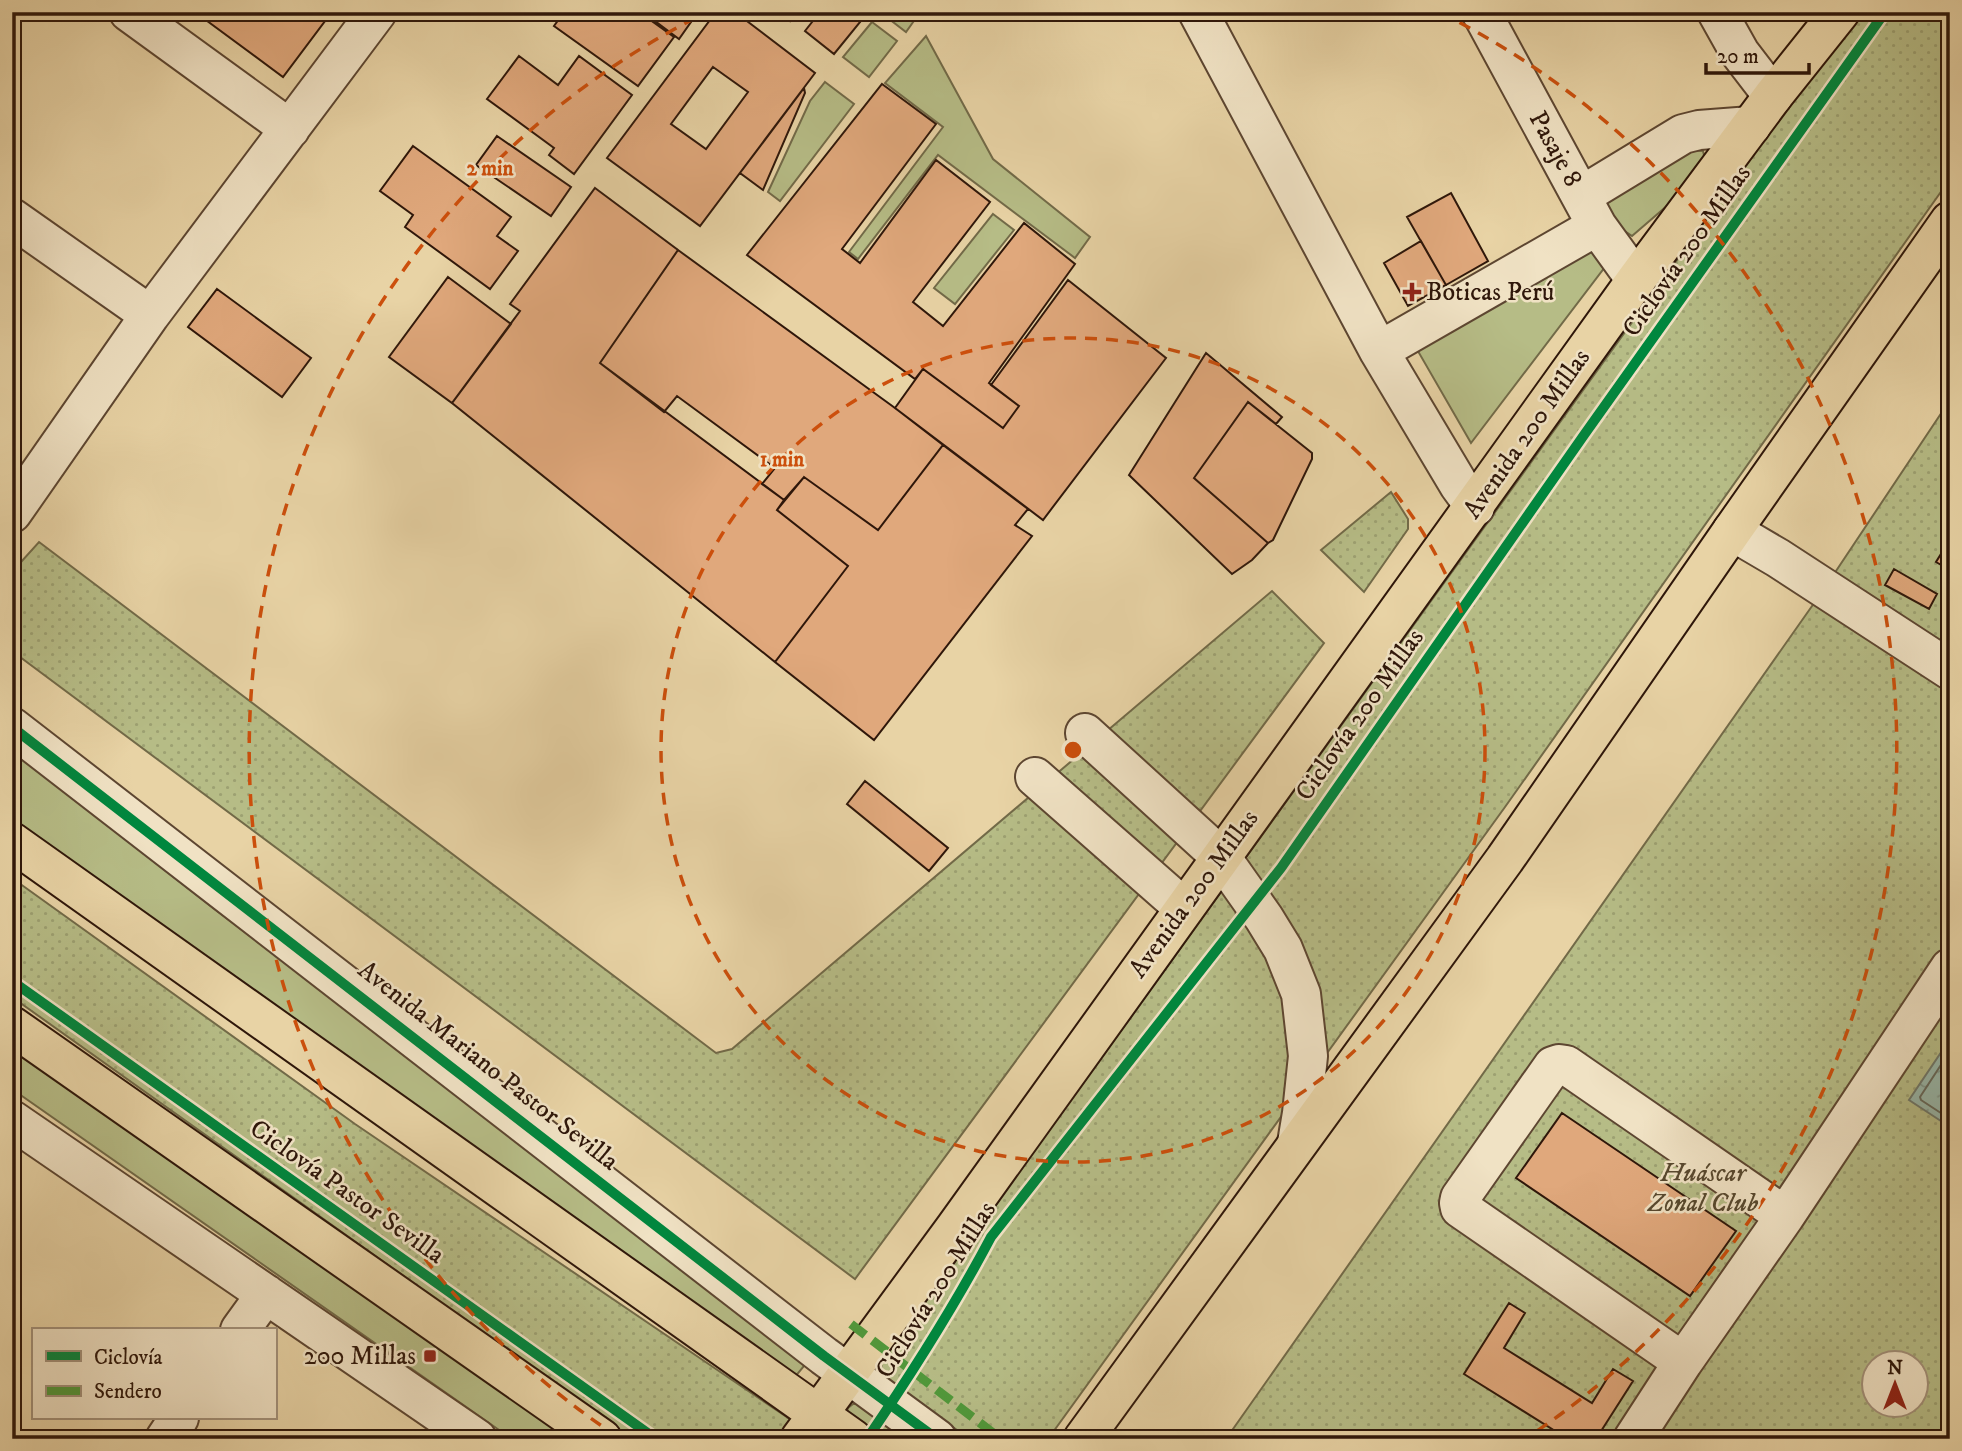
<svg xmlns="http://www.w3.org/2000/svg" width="1962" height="1451" font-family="'IM FELL DW Pica',serif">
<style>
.grass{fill:#b6bc86;stroke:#726a48;stroke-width:2}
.park{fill:url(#park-dots);stroke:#726a48;stroke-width:2;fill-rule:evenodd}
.water{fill:url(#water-ripples);stroke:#6d776a;stroke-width:2}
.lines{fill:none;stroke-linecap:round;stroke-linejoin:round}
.shore{stroke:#63675a;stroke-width:2}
.building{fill:#e0a87c;stroke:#2f170a;stroke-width:2;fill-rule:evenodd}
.minor-casing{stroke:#5d4631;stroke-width:42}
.major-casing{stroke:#2f170a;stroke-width:42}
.minor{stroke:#f0e2c4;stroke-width:38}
.major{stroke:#e8d3a5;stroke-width:38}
.quiet{stroke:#50993b;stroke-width:9;stroke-dasharray:18 9;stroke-linecap:butt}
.cycleway-casing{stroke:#f0e2c4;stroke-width:15}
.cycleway{stroke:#00873e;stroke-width:10}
.ring{fill:none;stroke:#cc4f0c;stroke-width:3.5;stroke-dasharray:12 9}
.poi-dot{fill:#8f2418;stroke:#f0e2c4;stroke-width:2.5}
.labels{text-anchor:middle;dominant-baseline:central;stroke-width:5;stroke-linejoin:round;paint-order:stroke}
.street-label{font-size:26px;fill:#2f170a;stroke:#f0e2c4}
.poi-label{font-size:26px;fill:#2f170a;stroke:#f0e2c4;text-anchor:start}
.park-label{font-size:26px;font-style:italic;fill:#58492f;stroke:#f0e2c4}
.centre{fill:#cc4f0c;stroke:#f0e2c4;stroke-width:3.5}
.ring-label{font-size:21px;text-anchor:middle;font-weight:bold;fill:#cc4f0c;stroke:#f0e2c4;stroke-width:5;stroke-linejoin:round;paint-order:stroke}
</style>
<defs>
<pattern id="park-dots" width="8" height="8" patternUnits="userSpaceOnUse" patternTransform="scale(1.75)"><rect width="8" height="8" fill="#b6bc86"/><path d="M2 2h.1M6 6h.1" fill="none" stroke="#9da172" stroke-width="1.8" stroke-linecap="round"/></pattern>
<pattern id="water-ripples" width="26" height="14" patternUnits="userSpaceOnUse" patternTransform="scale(1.75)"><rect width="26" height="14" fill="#97b7aa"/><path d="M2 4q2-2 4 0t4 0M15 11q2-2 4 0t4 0" fill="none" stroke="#7c9489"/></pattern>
</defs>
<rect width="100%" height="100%" fill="#e8d3a5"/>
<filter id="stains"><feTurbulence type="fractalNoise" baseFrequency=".00286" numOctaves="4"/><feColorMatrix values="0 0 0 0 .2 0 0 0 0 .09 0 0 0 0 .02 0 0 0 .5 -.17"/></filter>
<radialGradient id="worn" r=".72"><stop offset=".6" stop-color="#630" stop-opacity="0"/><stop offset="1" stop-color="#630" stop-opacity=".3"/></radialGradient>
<!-- grass -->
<path class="grass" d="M880,12h33l3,6 -10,14z
M872,22l25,19 -28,36 -26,-20z
M926,36l67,123 97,78 -15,21 -137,-103 -80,104 -9,-7 94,-125 -58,-44z
M825,82l29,22 -74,97 -12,-9 42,-91z
M1690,150l13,1 2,8 -22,33 -51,44 -26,-18 -9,-21z
M993,214l21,16 -59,74 -21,-16z
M1598,245l13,14 -140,184 -56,-97z
M12,750l201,158 596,452 -19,23 -778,-552z
M12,1045l561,394h-61l-500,-350z
M853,1404h5l50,35h-39l-23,-24 2,-7z"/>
<!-- park -->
<path class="park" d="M1856,12h94v167l-445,628 -457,632h-79l-86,-64 -2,-12z
M1950,400v1039h-724l598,-850zM1874,1364h42v42h-42z
M1391,492l17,27v10l-44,63 -43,-42z
M39,542l677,511 16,-4 540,-458 52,52 -469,636 -843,-628v-79z
M12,878l343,246 442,300 -11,15h-154l-620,-442z"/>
<!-- water -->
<path class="water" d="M1950,1039v88l-41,-27z"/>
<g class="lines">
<!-- shore -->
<path class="shore" d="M1950,1051l-30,46 1,3 29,19"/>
</g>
<!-- building -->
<path class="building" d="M195,12h135l1,1 -48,64z
M564,12h75l35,25 -36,49 -84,-60z
M643,12h55l-19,27z
M716,12h19l80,61 -115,153 -93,-68zM713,67l35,25 -42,57 -35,-25z
M777,12h19l-6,9z
M820,12h40l5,4 -31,38 -29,-23z
M519,56l39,29 21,-29 53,39 -58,79 -25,-19 5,-7 -67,-49z
M882,84l54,40 -94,125 18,14 76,-103 54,42 -77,100 30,24 81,-103 51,41 -86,119 30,23 -16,22 -80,-59 -8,10 -168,-124z
M804,88l1,5 -42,97 -23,-17z
M497,136l74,51 -20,29 -75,-51z
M413,146l98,71 -14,19 21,15 -28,38 -85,-62 8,-12 -33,-24z
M595,188l83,62 -78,113 184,137 -7,10 71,56 -73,96 -323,-259 68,-92 -10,-7z
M1451,193l37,68 -42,24 -39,-68z
M1421,241l25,44 -38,21 -24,-43z
M678,250l217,158 48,37 -65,85 -74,-53 -20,23 -22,-16 13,-16 -98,-72 -13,16 -64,-49z
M448,277l63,47 -59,79 -63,-46z
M1068,280l98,78 -123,162 -148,-112 28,-39 80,59 16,-22 -28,-21z
M217,289l94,69 -29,39 -94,-70z
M1206,353l76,64 -6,7 -28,-22 -54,76 74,65 -16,17 -20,14 -103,-99z
M1248,402l64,51v6l-39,81 -5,3 -74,-65z
M943,445l85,64 -13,16 17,11 -158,204 -99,-78 73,-96 -71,-56 27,-33 74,53z
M1949,541l1,1v28l-14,-8z
M1894,569l43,25 -8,15 -44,-24z
M865,781l83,67 -19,23 -82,-67z
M1562,1113l174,118 -46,65 -174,-118z
M1509,1303l16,10 -21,35 88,55 21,-34 20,12 -37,58h-28l-104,-65z"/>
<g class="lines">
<!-- minor casing -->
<g class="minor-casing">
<path id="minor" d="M129,12l161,117
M1198,12l181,339 80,134 16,22
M1481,12l116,214 39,54
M1717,12l23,41 33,43
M1581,196l102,-62 16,-4 52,-4
M12,218l138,97
M1379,351l218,-125
M12,513l138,-198 227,-303
M1732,531l46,27 172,112
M12,727l812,629 113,83
M1085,733l136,124 43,61 19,31 18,45 7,62 -6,57 -5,30
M1035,777l149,131
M12,1120l465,319
M240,1330l26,-36
M1683,1362l-223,-154 -1,-5 1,-5 93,-132 6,-2 7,1 219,151
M165,1439l14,-21
M1633,1439l50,-77 102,-146 165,-248"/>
</g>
<!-- major casing -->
<g class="major-casing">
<path id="major" d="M12,842l841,597
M12,1026l590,413
M800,1439l155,-211 681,-948 137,-184 67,-84
M1083,1439l422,-580 227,-328 218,-310"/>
</g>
<!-- minor -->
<use href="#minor" class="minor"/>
<!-- major -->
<use href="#major" class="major"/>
<!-- quiet -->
<path class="quiet" d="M851,1324l150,115"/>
<!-- cycleway casing -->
<g class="cycleway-casing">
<path id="cycleway" d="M12,727l812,629 113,83
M12,981l644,458
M867,1439c45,-66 87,-132 124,-202l290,-369 303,-433 301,-423"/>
</g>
<!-- cycleway -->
<use href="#cycleway" class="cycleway"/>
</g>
<!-- distance rings -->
<g class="ring">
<circle cx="1073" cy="750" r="412"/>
<path d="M618 1437A824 824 0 0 1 705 13M1441 13A824 824 0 0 1 1528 1437"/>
</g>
<!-- markers -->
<g class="poi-dot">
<path d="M1408.5 281.5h7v7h7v7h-7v7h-7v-7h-7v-7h7z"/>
<rect x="423" y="1349" width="14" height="14" rx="3.5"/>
</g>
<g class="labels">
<!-- street labels -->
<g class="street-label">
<text transform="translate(1555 149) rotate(61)">Pasaje 8</text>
<text transform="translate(1687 251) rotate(-55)">Ciclovía 200 Millas</text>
<text transform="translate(1527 434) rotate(-55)">Avenida 200 Millas</text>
<text transform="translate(1360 715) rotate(-55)">Ciclovía 200 Millas</text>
<text transform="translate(1194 894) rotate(-54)">Avenida 200 Millas</text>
<text transform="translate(488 1066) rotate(38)">Avenida Mariano Pastor Sevilla</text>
<text transform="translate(347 1192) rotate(35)">Ciclovía Pastor Sevilla</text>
<text transform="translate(936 1290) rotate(-58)">Ciclovía 200 Millas</text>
</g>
<!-- poi labels -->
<g class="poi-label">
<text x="1426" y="292">Boticas Perú</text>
<text x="416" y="1356" text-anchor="end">200 Millas</text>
</g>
<!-- park labels -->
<g class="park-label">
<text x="1703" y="1173">Huáscar<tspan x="1703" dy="30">Zonal Club</tspan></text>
</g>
</g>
<circle cx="1073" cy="750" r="10" class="centre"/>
<g class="ring-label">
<text x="490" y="175">2 min</text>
<text x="782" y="466">1 min</text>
</g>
<!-- margin -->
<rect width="1962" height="1451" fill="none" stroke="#e8d3a5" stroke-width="42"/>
<rect x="14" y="14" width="1934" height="1423" fill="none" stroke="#2f170a" stroke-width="3.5"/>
<rect x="21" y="21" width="1920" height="1409" fill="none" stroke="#2f170a" stroke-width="2"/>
<!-- legend -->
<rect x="32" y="1328" width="245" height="91" fill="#f0e2c4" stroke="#a3917a" stroke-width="2"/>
<rect x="46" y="1351" width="35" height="10" fill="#00873e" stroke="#a3917a" stroke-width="2"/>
<text x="94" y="1364" font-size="21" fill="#2f170a">Ciclovía</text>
<rect x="46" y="1386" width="35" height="10" fill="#50993b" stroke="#a3917a" stroke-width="2"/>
<text x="94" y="1398" font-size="21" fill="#2f170a">Sendero</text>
<!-- north arrow -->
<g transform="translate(1895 1384)"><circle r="33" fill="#f0e2c4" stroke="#a3917a" stroke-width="2"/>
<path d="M0-5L12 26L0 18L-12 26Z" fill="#8f2418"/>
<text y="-10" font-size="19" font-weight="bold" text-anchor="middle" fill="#2f170a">N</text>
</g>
<!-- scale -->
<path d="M1706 63v10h103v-10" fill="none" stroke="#2f170a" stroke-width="3.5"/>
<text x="1717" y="63" font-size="21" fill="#2f170a" stroke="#f0e2c4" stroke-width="5" paint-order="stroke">20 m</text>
<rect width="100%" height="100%" filter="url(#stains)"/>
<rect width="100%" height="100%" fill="url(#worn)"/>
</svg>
